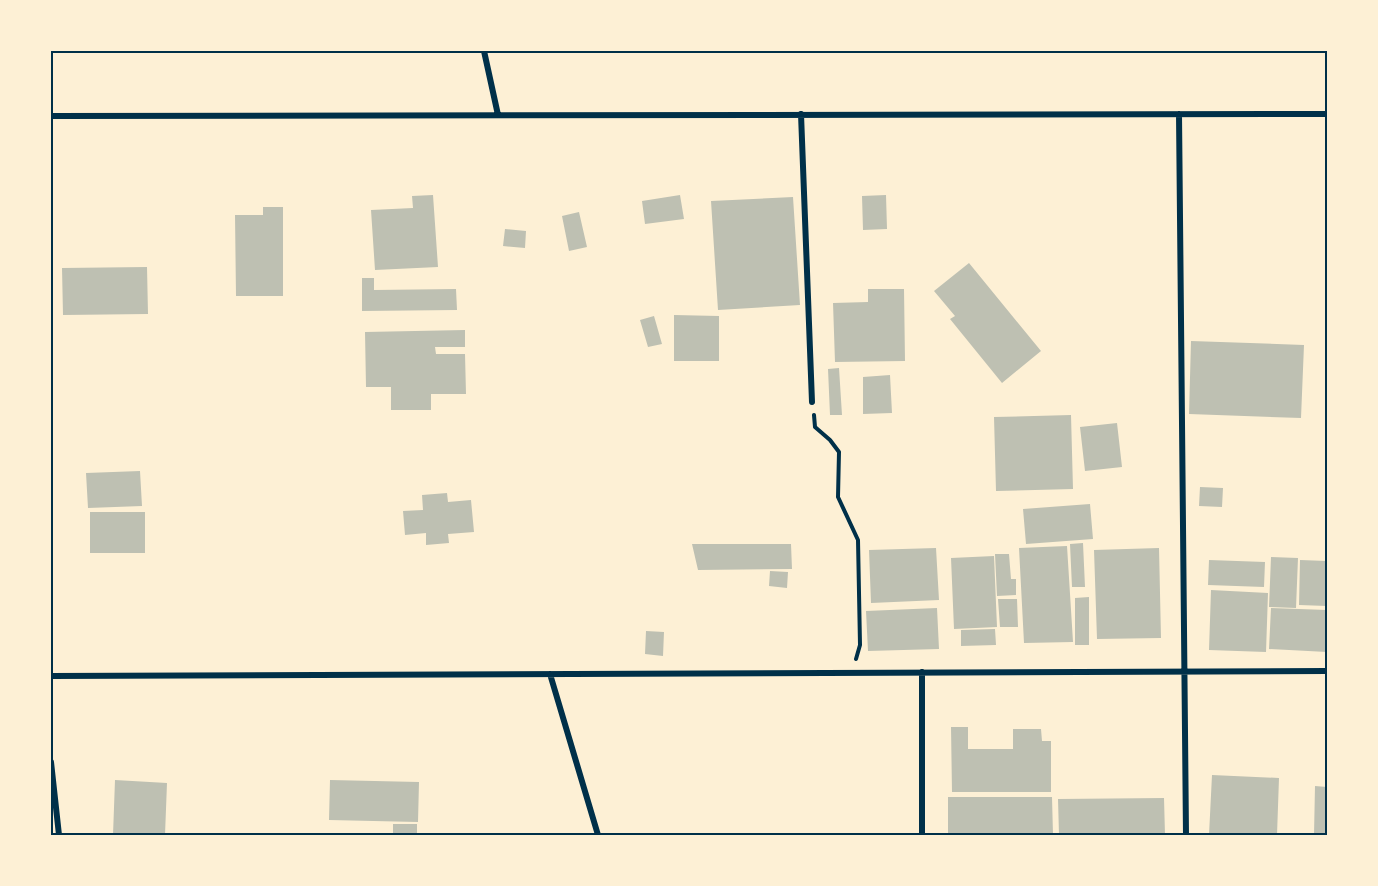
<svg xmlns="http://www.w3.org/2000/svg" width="1378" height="886" font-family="'Asap Condensed',sans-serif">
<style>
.building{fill:#bec0b2}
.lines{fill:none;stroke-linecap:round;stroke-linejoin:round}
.path{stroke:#003049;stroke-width:4}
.minor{stroke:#003049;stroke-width:6}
.neatline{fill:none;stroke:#003049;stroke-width:2}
</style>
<rect width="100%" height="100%" fill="#fdf0d5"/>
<!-- building -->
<path class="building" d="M433,195l5,72 -63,3 -4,-60 42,-2 -1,-12z
M680,195l4,24 -39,5 -3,-23z
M886,195l1,34 -24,1 -1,-34z
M793,197l7,108 -82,5 -7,-109z
M263,207h20v89h-47l-1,-81h28z
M579,212l8,35 -18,4 -7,-35z
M505,229l21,2 -1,17 -22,-2z
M969,263l72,88 -39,32 -52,-64 5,-3 -21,-25z
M147,267l1,47 -85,1 -1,-47z
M362,278h12v12l82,-1 1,21 -95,1z
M868,289h36l1,72 -70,1 -2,-59 35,-1z
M674,315l45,1v45h-45z
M654,316l8,28 -14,3 -8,-27z
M465,330v17h-30l1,7h29l1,40h-35v16h-40v-23h-25l-1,-55z
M1191,341l113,4 -3,73 -112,-4z
M839,368l3,47h-12l-2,-46z
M890,375l2,38 -29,1v-37z
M1071,415l2,74 -77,2 -2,-74z
M1117,423l5,44 -37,4 -5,-44z
M140,471l2,35 -54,2 -2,-35z
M1200,487l23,1 -1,19 -23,-1z
M447,493l1,9 23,-2 3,32 -26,2 1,9 -23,2v-12l-21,2 -2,-24 20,-1 -1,-15z
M1090,504l3,35 -67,5 -3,-35z
M90,512h55v41h-55z
M1083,543l2,44h-13l-2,-43z
M692,544h99l1,25 -94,1z
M1067,546l6,96 -49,1 -5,-95z
M936,548l3,52 -68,3 -2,-53z
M1159,548l2,90 -64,1 -3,-89z
M995,554h14l2,25h5v16l-19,1z
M994,556l3,71 -43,2 -3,-71z
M1271,557l27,1 -2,50 -27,-1z
M1209,560l56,2 -1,25 -56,-2z
M1300,560l27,1v45l-28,-1z
M770,571l18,1 -1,16 -18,-2z
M1211,590l57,3 -2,59 -57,-2z
M1089,597v48h-14v-47z
M998,599h19l1,28h-18z
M937,608l2,41 -71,2 -2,-40z
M1271,608l56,2v42l-58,-3z
M995,629l1,16 -35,1v-16z
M646,631l18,1 -1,24 -18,-2z
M951,727h17v22h45v-20h28l1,12h9v51h-99z
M1212,775l67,3 -2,57h-68z
M115,780l52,3 -2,52h-52z
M330,780l89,2 -1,40 -89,-2z
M1315,786l12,1v48h-13z
M948,797h104l1,38h-105z
M1164,798l1,37h-106l-1,-36z
M393,824h24v11h-24z"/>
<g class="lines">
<!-- path -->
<path class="path" d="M814,415l1,12 15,13 9,12 -1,45 20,43 2,105 -4,14"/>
<!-- minor -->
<path class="minor" d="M484,51l14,64
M801,114l11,288
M1179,114l7,721
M51,116l1276,-2
M922,672v163
M550,674l48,161
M51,676l1276,-5
M51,762l8,73"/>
</g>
<!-- border -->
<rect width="1378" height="886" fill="none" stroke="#fdf0d5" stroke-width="105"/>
<rect x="52" y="52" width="1274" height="782" class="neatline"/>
</svg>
